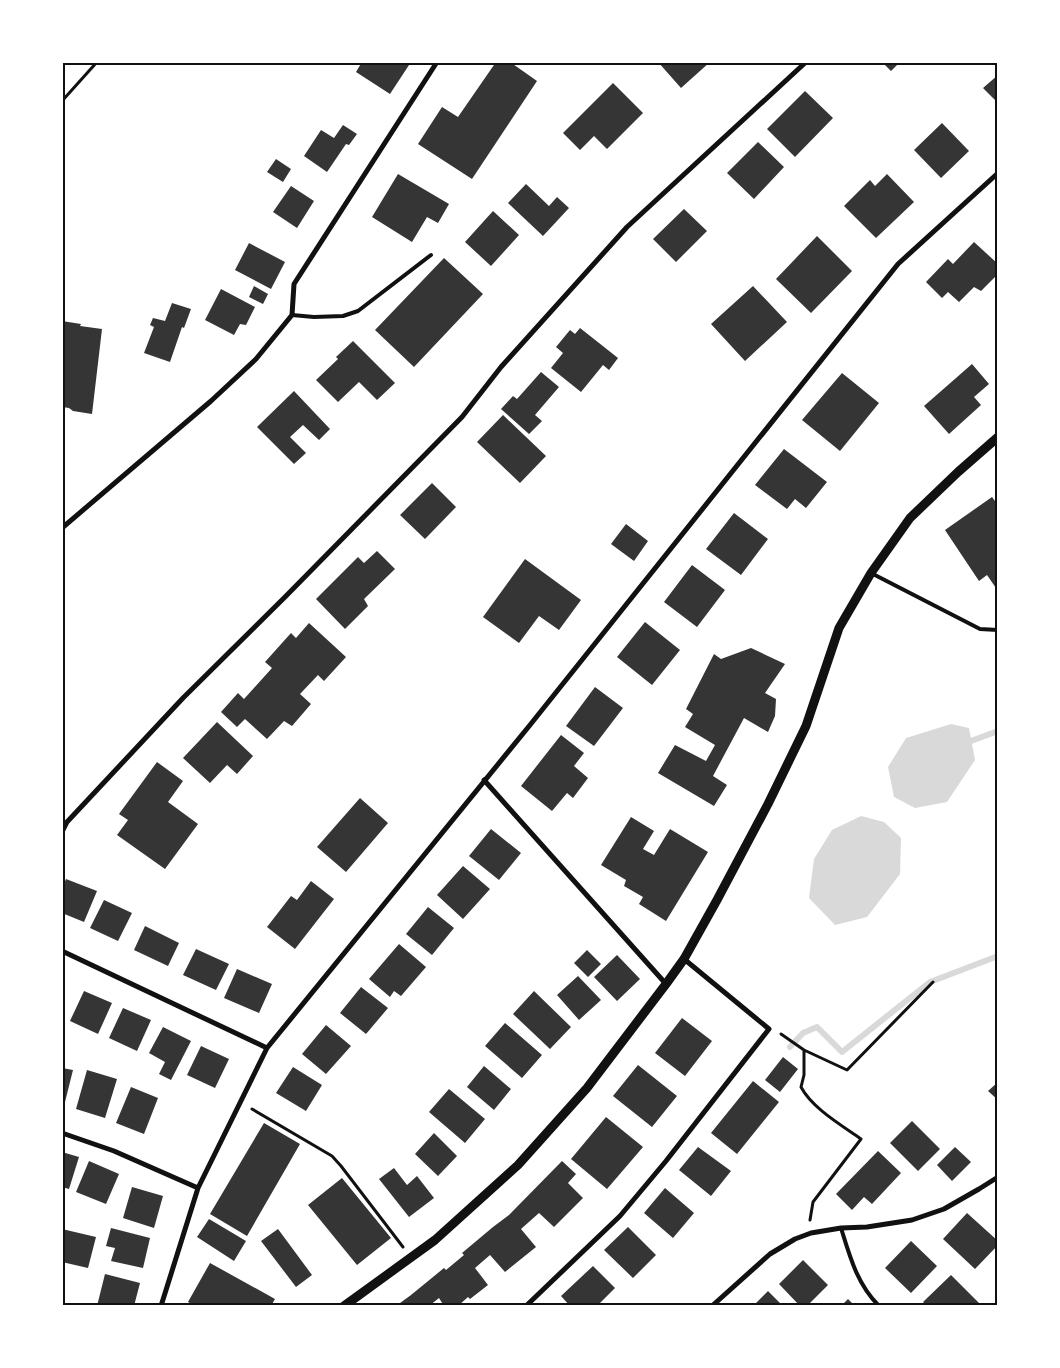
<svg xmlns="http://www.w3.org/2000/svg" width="1060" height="1368" font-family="Quicksand,sans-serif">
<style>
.water{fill:#d9d9d9}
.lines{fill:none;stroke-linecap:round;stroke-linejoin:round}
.stream{stroke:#d9d9d9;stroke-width:6}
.building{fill:#353535}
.path{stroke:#111;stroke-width:3}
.service{stroke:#111;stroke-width:4}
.minor{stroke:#111;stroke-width:5}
.tertiary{stroke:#111;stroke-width:9}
.neatline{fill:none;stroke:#111;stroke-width:2}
</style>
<rect width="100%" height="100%" fill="#fff"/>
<!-- water -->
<path class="water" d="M951,724l18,4 6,32 -28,42 -32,6 -21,-11 -6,-30 18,-29z
M861,816l23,6 17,16 -1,36 -33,43 -32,8 -26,-27 5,-39 18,-29z"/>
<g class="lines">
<!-- stream -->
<path class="stream" d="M971,741l27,-10
M790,1047l13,-14 14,-6 25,25 88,-70 68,-26"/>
</g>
<!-- building -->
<path class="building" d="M362,62h43l4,3 -19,29 -34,-22z
M496,62h14l27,19 -65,98 -54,-35 24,-37 16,10z
M658,62h52l-29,26z
M882,62h18l-9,9z
M998,75v28l-15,-15z
M613,83l30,30 -36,36 -13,-13 -14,14 -17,-17z
M805,91l28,27 -38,39 -28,-28z
M942,123l27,28 -28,27 -27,-28z
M343,125l14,9 -8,11 -3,-1 -19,28 -23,-16 17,-26 13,8z
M758,142l26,25 -30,32 -27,-26z
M276,159l15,10 -8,13 -16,-10z
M398,174l51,30 -11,19 -11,-6 -15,25 -40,-25z
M887,174l27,28 -38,36 -32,-32 26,-26 5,6z
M526,184l23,22 8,-9 12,11 -26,28 -35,-33z
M291,186l23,15 -17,27 -24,-16z
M684,209l23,22 -31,31 -23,-23z
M493,211l26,24 -28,31 -26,-24z
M817,236l35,35 -41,42 -35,-34z
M974,242l24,22v10l-17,17 -7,-4 -15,15 -11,-10 -6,6 -16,-16 22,-23 5,5z
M249,243l36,19 -14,27 -36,-19z
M444,258l39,36 -69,73 -39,-37z
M254,286l14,8 -5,10 -14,-7z
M753,286l34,36 -42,39 -34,-37z
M221,289l34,18 -9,18 -6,-1 -6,11 -29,-15z
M172,303l19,6 -7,19 -2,-1 -12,35 -26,-9 10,-26 -4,-2 3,-7 12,3z
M62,321l19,3 -1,2 22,3 -10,85 -19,-3 -4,-3 -7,-1z
M580,328l38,30 -9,12 -6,-5 -22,27 -30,-24 12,-15 -7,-6 14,-17 5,4z
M353,341l42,42 -18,17 -18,-18 -21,20 -22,-22 22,-21 -2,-2z
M972,364l17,20 -15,13 7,8 -32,29 -25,-28z
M541,372l18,15 -24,28 7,6 -13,13 -28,-25 12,-13 4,3z
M842,373l37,30 -39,48 -38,-31z
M294,391l36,38 -11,11 -16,-15 -13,12 16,16 -12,11 -37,-37z
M503,415l43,41 -26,27 -43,-41z
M784,449l43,33 -21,26 -11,-9 -8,10 -32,-24z
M432,483l24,24 -31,32 -25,-24z
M992,497l6,8v86l-11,-16 -8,6 -34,-51z
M734,513l34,26 -27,36 -35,-26z
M626,524l22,17 -14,20 -23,-17z
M377,551l18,18 -31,30 4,7 -23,23 -29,-30 42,-42 6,6z
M525,559l56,41 -22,30 -20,-14 -20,27 -36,-26z
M692,565l33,25 -28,37 -33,-25z
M645,622l35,28 -28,35 -35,-28z
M309,623l37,34 -22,24 -6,-6 -18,19 11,10 -19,22 -8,-5 -17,18 -22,-20 -8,8 -16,-15 17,-19 6,6 28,-31 -7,-6 26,-29 5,5z
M751,648l34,16 -20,29 11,6 -1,17 -7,16 -24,-14 -31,58 14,9 -13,21 -56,-33 17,-28 31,16 9,-16 -30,-18 8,-13 -7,-5 28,-55 7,5z
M595,687l28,21 -29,38 -28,-20z
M217,722l36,34 -16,18 -10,-9 -17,18 -27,-25z
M561,735l23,18 -10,13 14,12 -15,20 -6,-5 -15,18 -31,-25z
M157,762l26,19 -15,21 30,22 -33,45 -48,-34 11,-15 -9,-6z
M360,798l28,25 -42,49 -29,-25z
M631,817l23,14 -11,18 11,6 16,-26 38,23 -42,69 -27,-17 4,-7 -19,-11 2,-6 -25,-15z
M491,829l30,24 -22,27 -30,-24z
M463,866l27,23 -27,30 -26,-24z
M66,879l31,12 -13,31 -22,-9v-24z
M311,881l23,18 -39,50 -28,-22 24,-31 6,4z
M104,900l28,13 -14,28 -28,-13z
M428,907l26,21 -22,27 -26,-21z
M145,926l34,17 -11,23 -34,-16z
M399,944l27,23 -25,29 -7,-5 -4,6 -21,-18z
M196,949l33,15 -13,26 -33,-15z
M587,950l14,14 -13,13 -14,-14z
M617,955l23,24 -23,22 -23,-24z
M237,969l35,15 -13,29 -35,-15z
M578,976l23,24 -22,20 -22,-25z
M361,987l27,21 -22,26 -26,-21z
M84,991l28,12 -14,31 -28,-13z
M534,991l37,36 -21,22 -37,-35z
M123,1008l28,12 -14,31 -28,-13z
M682,1018l30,23 -27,35 -30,-23z
M505,1023l37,32 -20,23 -37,-32z
M326,1025l25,21 -25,28 -24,-20z
M163,1027l28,14 -20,39 -12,-6 6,-12 -16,-9z
M201,1046l28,13 -14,29 -28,-13z
M783,1057l15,12 -18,23 -15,-12z
M638,1065l39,31 -25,31 -39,-31z
M484,1066l27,23 -17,21 -27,-23z
M293,1067l29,18 -16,26 -30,-18z
M62,1068l11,2 -8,32 -3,-1z
M87,1070l30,9 -12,39 -29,-9z
M753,1081l26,21 -42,52 -26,-21z
M998,1082v18l-10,-9z
M131,1087l27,11 -14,36 -28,-11z
M449,1089l36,30 -20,24 -36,-31z
M606,1117l37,30 -36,42 -36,-30z
M912,1121l28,28 -22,22 -28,-28z
M264,1123l36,21 -53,92 -37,-22z
M434,1133l23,23 -19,20 -23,-22z
M698,1147l33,24 -20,25 -32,-26z
M955,1147l16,15 -19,19 -15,-16z
M878,1151l23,22 -29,31 -8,-7 -12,13 -16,-16z
M62,1152l17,5 -10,32 -7,-2z
M89,1161l30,13 -13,30 -30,-12z
M562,1161l14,13 -8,9 15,15 -29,29 -15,-14 -18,16 15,18 -31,25 -15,-17 -15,13 13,17 -18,14 -2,-2 -10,9h-14l-5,-8 -10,8h-33l15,-11 33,-27 2,2 18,-15 -2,-2 31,-26 16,-12z
M394,1168l13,17 10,-9 17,22 -25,19 -30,-38z
M342,1178l49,60 -34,27 -49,-60z
M132,1187l31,9 -9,32 -31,-10z
M665,1188l29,25 -21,25 -29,-25z
M967,1213l31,28v4l-23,24 -32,-30z
M209,1219l37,22 -12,20 -37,-24z
M628,1227l28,28 -23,23 -29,-28z
M111,1228l39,10 -7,30 -32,-7 4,-13 -9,-2z
M62,1229l34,8 -8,31 -26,-6z
M278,1229l34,46 -16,12 -35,-46z
M911,1241l26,25 -26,27 -26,-25z
M803,1260l25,25 -21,21h-7l-21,-22z
M210,1263l65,36 -4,7h-76l-7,-4z
M593,1266l22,22 -18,18h-27l-9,-10z
M105,1274l35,9 -6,23h-37z
M951,1275l29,29 -1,2h-52l-4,-4z
M768,1291l15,15h-30z
M848,1299l7,7h-14z"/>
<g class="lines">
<!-- path -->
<path class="path" d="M62,101l35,-39
M781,1034l23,16 43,20 86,-88
M804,1050v25l-3,12c11,21 40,38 60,52l-48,63 -3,18
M252,1109l80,47 9,10 62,81"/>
<!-- service -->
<path class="service" d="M292,315l22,2 29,-1 15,-5 73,-56
M871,573l109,56 18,1
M841,1228c9,29 16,56 38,78"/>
<!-- minor -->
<path class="minor" d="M62,528l149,-127 45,-42 36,-44 2,-31 143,-222
M484,780l182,204
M62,832l5,-10 116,-124 103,-102 176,-179 39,-50 126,-140 179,-165
M62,951l205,97
M62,1133l52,18 84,37
M161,1306l37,-118 69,-140 263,-323 368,-461 100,-91
M526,1306l94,-90 46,-55 103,-132 -85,-70
M712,1306l58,-52 25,-15 16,-6 30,-5 26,-1 45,-7 32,-11 35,-20 19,-12"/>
<!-- tertiary -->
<path class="tertiary" d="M344,1306l91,-66 83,-75 69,-77 79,-104 18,-25 33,-59 51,-96 38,-78 33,-98 32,-55 39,-55 48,-46 40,-35"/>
</g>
<!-- border -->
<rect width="1060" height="1368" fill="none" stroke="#ffffff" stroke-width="128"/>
<rect x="64" y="64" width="932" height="1240" class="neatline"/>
</svg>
